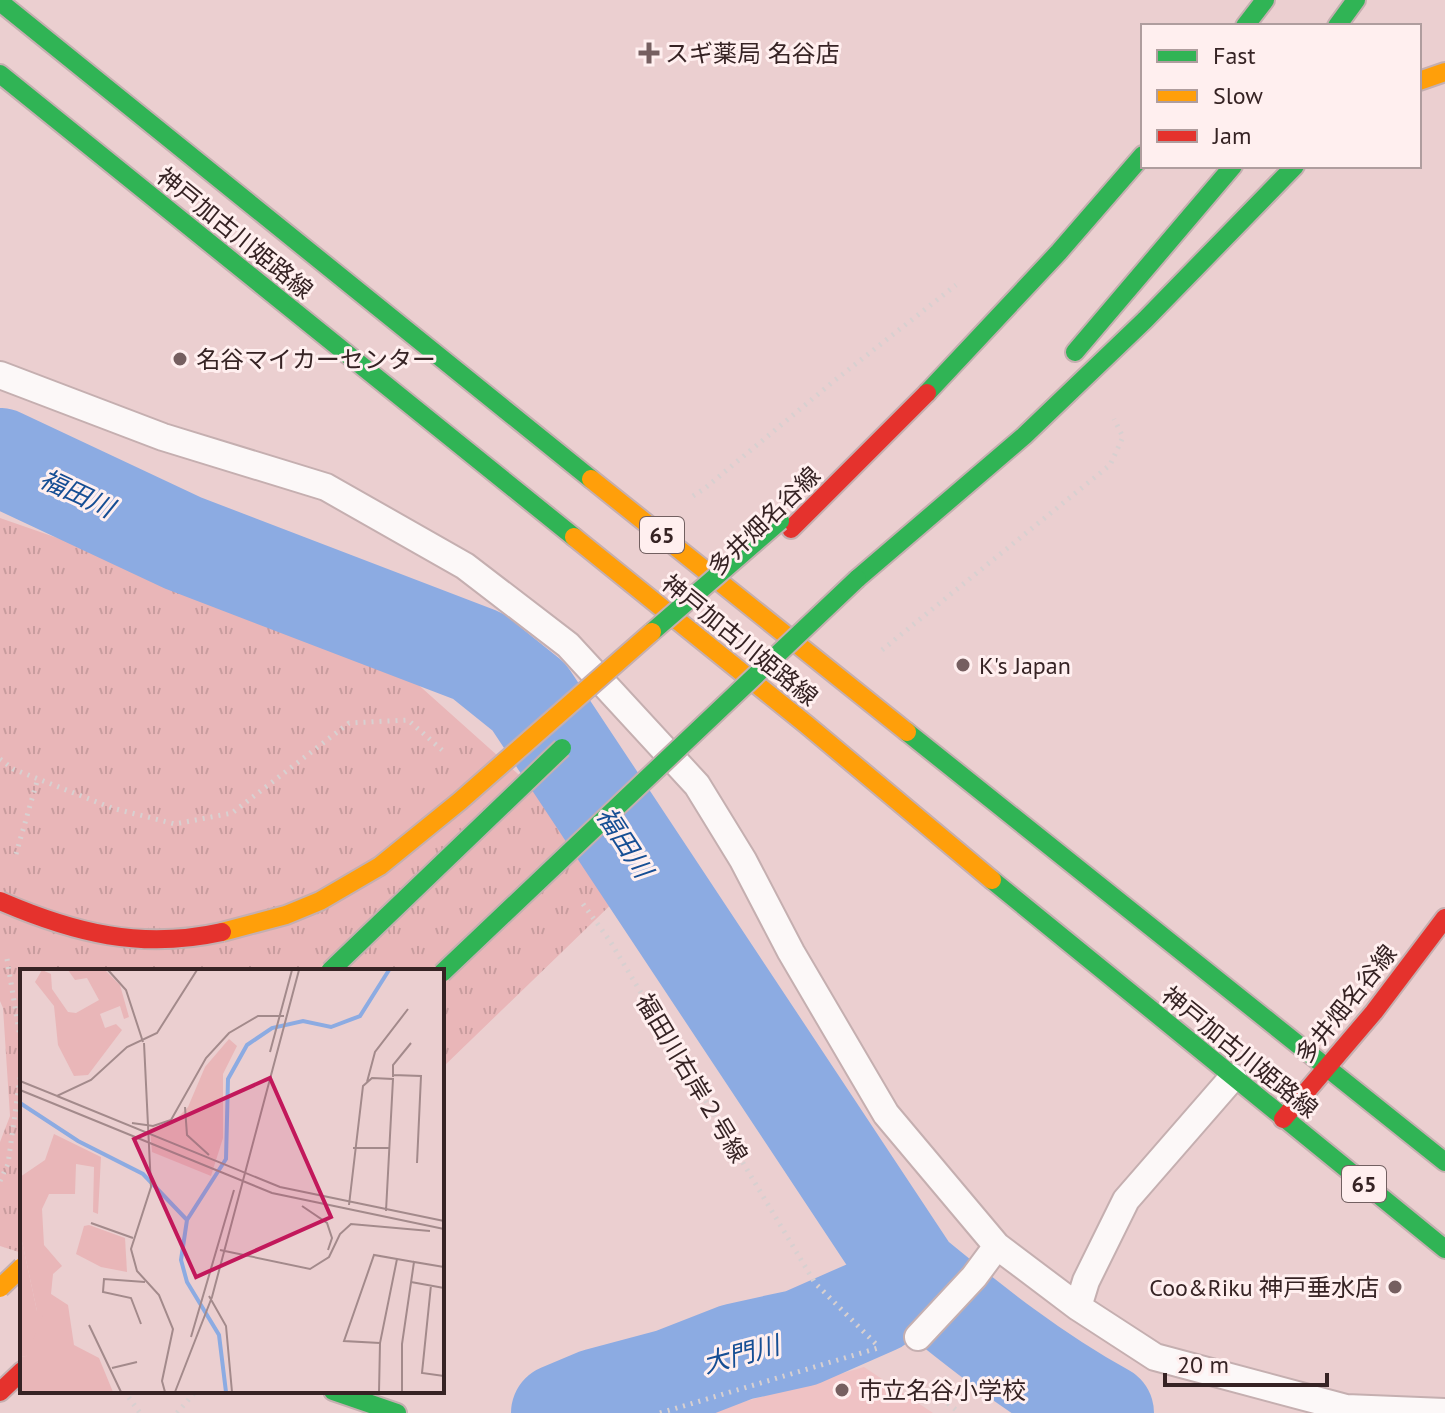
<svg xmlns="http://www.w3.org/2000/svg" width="1445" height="1413" font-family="'PT Sans','Noto Sans JP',sans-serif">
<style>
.built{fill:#efc2c4}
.grass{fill:url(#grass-tufts)}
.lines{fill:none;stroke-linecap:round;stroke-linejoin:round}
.river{stroke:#8cabe2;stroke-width:98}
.lane-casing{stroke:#c5afb0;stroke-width:30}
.fast-casing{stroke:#c5afb0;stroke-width:22}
.slow-casing{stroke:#c5afb0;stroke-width:22}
.jam-casing{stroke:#c5afb0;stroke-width:22}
.path{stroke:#d8d0d0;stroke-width:5;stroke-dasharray:2 6;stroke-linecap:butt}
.lane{stroke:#fcf8f8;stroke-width:26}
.fast{stroke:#30b455;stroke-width:18}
.slow{stroke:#ff9f0a;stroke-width:18}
.jam{stroke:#e5322d;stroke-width:18}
.fast-bridge-casing{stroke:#c5afb0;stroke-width:22;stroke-linecap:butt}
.slow-bridge-casing{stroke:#c5afb0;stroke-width:22;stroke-linecap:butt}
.jam-bridge-casing{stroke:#c5afb0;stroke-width:22;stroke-linecap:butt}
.fast-bridge{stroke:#30b455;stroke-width:18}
.slow-bridge{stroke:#ff9f0a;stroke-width:18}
.jam-bridge{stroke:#e5322d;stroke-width:18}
.poi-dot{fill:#755f60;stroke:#ffefef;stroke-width:3}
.labels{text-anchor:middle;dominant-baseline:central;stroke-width:6;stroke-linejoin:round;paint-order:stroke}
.shield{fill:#ffefef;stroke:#726061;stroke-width:2}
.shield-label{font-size:22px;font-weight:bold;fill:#362324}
.poi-label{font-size:24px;fill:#362324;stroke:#ffefef;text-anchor:start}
.street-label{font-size:24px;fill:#362324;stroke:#ffefef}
.water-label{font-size:26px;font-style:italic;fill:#164e94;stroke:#ffefef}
.inset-river{fill:none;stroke:#8cabe2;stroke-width:4}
.inset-road{fill:none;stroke:#a38a8b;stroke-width:2}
.view{fill:#c2185b;fill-opacity:0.15;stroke:#c2185b;stroke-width:4}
.inset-edge{fill:none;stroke:#362324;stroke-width:4}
</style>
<defs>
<pattern id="grass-tufts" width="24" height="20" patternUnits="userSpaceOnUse" patternTransform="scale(2)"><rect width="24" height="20" fill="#e9b6b8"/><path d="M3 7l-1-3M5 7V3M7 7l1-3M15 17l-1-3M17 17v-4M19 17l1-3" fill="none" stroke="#c89c9e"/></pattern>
</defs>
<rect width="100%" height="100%" fill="#ebcfd0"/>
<!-- built -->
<path class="built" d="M864,1367l69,46h-227z"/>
<!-- grass -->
<path class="grass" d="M0,518l342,119 71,43 142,127 71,83 -184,178v-97h-420v282l-22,-7v-104l10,-26 -7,-108 -3,-7z"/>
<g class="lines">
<!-- river -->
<path class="river" d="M0,457l183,86 295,113 51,41 383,578c62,51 122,99 193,138
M560,1413l38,-16 75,-20 64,-25 64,-14 75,-33 36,-30"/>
<!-- lane casing -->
<g class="lane-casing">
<path id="lane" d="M0,375l163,62 163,50 139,79 103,79 129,140 46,75 48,92 95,162 111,132 81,61 77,50 191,51 99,4
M1078,1307l8,-26 40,-81 107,-123
M918,1337l56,-60 23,-31"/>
</g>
<!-- fast casing -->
<g class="fast-casing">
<path id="fast" d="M0,2l591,477
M1245,26l20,-26
M1337,26l19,-26
M0,74l574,463
M1075,352l158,-186
M927,393l132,-141 84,-97
M857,579l167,-143 121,-116 150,-154
M907,732l538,430
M992,880l453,369
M333,1391l64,22"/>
</g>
<!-- slow casing -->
<g class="slow-casing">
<path id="slow" d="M1419,81l26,-9
M591,479l316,253
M574,537l233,188 185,155"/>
</g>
<!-- jam casing -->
<g class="jam-casing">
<path id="jam" d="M791,529l136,-136
M1283,1119l91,-107 71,-94
M0,1392l22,-21"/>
</g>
<!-- path -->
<path class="path" d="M693,496l11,-7 130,-108 122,-96
M882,650l228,-185 13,-28 -9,-18
M0,759l13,10 99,39 63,16 57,-11 117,-90 59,-3 34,30
M16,854l22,-76
M583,904l27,37 205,342 61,61
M7,959l15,90
M0,1181l8,-17 14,-101
M916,1379l44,34
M124,1391l16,22
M177,1413l19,-22
M660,1413l218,-65"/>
<!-- lane -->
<use href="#lane" class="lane"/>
<!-- fast -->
<use href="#fast" class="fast"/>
<!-- slow -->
<use href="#slow" class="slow"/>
<!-- jam -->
<use href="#jam" class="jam"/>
<!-- fast-bridge casing -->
<g class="fast-bridge-casing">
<path id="fast-bridge" d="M652,632l128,-111
M330,971l232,-223
M442,973l415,-394"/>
</g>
<!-- slow-bridge casing -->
<g class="slow-bridge-casing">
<path id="slow-bridge" d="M222,932l64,-17 34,-14 60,-35 80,-65 192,-169
M0,1288l22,-21"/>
</g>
<!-- jam-bridge casing -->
<g class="jam-bridge-casing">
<path id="jam-bridge" d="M0,901c74,32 141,49 222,31"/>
</g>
<!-- fast-bridge -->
<use href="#fast-bridge" class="fast-bridge"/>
<!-- slow-bridge -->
<use href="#slow-bridge" class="slow-bridge"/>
<!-- jam-bridge -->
<use href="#jam-bridge" class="jam-bridge"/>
</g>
<!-- markers -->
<g class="poi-dot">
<path d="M645 41h8v8h8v8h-8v8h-8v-8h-8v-8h8z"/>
<circle cx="180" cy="359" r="8"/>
<circle cx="963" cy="665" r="8"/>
<circle cx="1395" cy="1287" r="8"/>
<circle cx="842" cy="1390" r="8"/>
</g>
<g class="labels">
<!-- shield labels -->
<g class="shield">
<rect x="640" y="517" width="44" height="36" rx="6"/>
<rect x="1342" y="1166" width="44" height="36" rx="6"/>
</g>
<g class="shield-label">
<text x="662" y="535">65</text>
<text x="1364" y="1184">65</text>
</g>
<!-- poi labels -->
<g class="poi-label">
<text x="665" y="53">スギ薬局 名谷店</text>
<text x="196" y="359">名谷マイカーセンター</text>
<text x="979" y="665">K's Japan</text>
<text x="1379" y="1287" text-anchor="end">Coo&amp;Riku 神戸垂水店</text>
<text x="858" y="1390">市立名谷小学校</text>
</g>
<!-- street labels -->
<g class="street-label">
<text transform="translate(235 233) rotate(39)">神戸加古川姫路線</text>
<text transform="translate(764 521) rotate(-44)">多井畑名谷線</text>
<text transform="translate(740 640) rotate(39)">神戸加古川姫路線</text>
<text transform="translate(1346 1004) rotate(-51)">多井畑名谷線</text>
<text transform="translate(1240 1052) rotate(39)">神戸加古川姫路線</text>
<text transform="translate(692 1078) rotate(59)">福田川右岸２号線</text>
</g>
<!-- water labels -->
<g class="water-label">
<text transform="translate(77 493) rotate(25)">福田川</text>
<text transform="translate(625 842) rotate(57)">福田川</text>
<text transform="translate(741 1354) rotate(-15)">大門川</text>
</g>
</g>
<!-- overview -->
<g transform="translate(20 969)">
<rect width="424" height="424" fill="#ebcfd0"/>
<path d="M209,70l8,7 -14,28v64l-12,38 -59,-24 -2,-24 23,-6 15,-15 17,-40z" fill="#e9b6b8"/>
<path d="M22,1l9,4 1,15 16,23 8,1 23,-13 -12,-22 -12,2 -7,-10h37l15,15 9,32 -5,2 -4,-13 -20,8 5,14 11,-4 6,6 -34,45 -14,1 -16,-31 -4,-39 -19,-24zM34,165l47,23 -3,57 -5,-2 1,-45 -18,-3 -1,30h-26l-7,15 2,36 18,21 -9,8 -2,20 17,11 6,40 25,13 14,34h-93v-36l6,1 11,-46 -17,-79v-55l25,-17z" fill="#e9b6b8"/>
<path d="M0,263l17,79 6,4 -17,42 -6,-1z" fill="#e9b6b8"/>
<path d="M69,256l36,13 2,34 -26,-5 -25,-13 8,-28z" fill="#e9b6b8"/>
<path class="inset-river" d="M0,134l58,38 65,33 44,46M206,423l-7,-57 -32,-53 -6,-22 6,-40 39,-61 2,-80 19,-34 25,-17 31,-7 28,6 29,-11 29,-46"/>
<path class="inset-road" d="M88,1l18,20 17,52M124,74l7,144 -20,62 6,22 22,24 14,34 -11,52 3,11M250,83l22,-82M373,106l28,1 -4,87M373,108v-12l18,-22M0,112l37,15 34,-16 36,-33 30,-14 40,-63M347,113l8,-30 33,-43M0,121l32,13M37,127l223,91 164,34M32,134l220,90 172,36M165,138l2,28 22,20M112,154l21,3 18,-6 35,-62 23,-25 29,-17h26M333,179h36M329,236l14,-119 9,-8 21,1 -7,132M282,237l25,17 5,15 -4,12M71,254l42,15M200,281l90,19 19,-12 11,-23 11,-10 79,7M391,313l33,6M411,316l-9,88 22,3M189,327l17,30 6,66M121,355l-10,-26 -28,-6 1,-13 41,3M69,356l32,67M171,368l43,-147M360,374l-36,-2 30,-86 40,7M92,399l25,-6M155,423l37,-95 87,-327M359,423l1,-49 17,-84M382,423v-48l12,-82 30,5"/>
<path class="view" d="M250,109l61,139 -135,60 -62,-138z"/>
<rect width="424" height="424" class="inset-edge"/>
</g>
<!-- legend -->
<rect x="1141" y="24" width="280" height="144" fill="#ffefef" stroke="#af9d9e" stroke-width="2"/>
<rect x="1157" y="50" width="40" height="12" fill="#30b455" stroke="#af9d9e" stroke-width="2"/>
<text x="1213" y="64" font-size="24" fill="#362324">Fast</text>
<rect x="1157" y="90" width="40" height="12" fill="#ff9f0a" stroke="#af9d9e" stroke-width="2"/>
<text x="1213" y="104" font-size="24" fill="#362324">Slow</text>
<rect x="1157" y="130" width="40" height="12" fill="#e5322d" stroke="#af9d9e" stroke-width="2"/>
<text x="1213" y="144" font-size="24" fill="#362324">Jam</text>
<!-- scale -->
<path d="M1165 1373v12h162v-12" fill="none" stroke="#362324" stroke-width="4"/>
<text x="1177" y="1373" font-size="24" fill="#362324" stroke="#ffefef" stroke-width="6" paint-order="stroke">20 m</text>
</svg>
